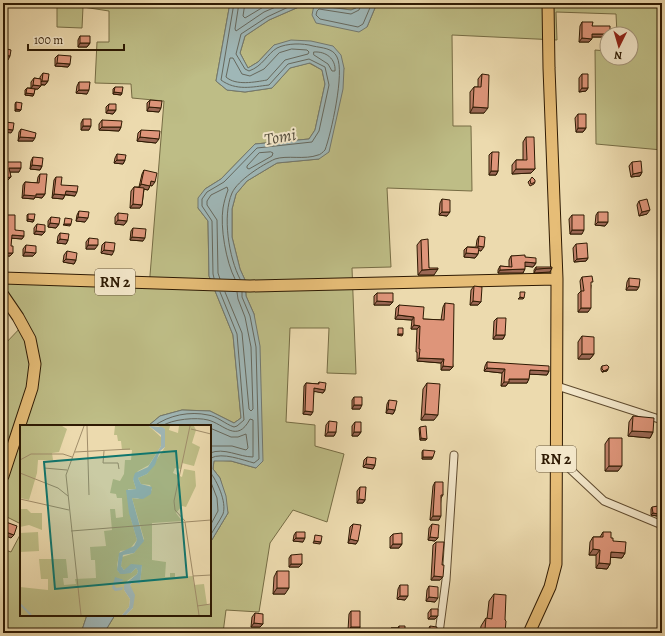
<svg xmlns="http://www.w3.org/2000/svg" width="665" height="636" font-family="Alegreya,serif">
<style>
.green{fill:#bebd86;stroke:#766c44}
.water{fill:#9fb7b7;stroke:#72786f}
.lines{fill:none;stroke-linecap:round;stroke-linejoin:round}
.shore{stroke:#66685d;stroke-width:1}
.street-casing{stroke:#5e4a2e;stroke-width:9}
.primary-casing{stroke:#2e1a03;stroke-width:13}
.street{stroke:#f3e7ca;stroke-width:7}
.primary{stroke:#e6bd77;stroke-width:11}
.wall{fill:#bf8069;stroke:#2e1a03}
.shaded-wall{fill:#9b6855;stroke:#2e1a03}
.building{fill:#de957a;stroke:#2e1a03}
.labels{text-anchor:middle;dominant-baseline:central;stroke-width:4;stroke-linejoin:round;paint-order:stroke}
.shield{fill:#f3e7ca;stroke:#69583f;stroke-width:1}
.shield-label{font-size:15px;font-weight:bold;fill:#2e1a03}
.water-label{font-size:17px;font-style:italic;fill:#504939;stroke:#f3e7ca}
.inset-river{fill:none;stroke:#9fb7b7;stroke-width:2}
.inset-road{fill:none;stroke:#a08d6a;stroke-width:1}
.view{fill:#0f766e;fill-opacity:0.15;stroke:#0f766e;stroke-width:2}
.inset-edge{fill:none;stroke:#2e1a03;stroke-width:2}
</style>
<rect width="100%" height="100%" fill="#ecdaae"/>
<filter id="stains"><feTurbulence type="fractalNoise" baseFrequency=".005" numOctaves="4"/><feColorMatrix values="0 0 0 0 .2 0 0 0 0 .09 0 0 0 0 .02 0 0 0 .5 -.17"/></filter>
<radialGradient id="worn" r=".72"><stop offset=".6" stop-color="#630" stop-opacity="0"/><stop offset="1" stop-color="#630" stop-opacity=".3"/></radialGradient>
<!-- green -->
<path class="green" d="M3,3h227l-14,78 11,9 18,2 27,-4 18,-20 19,-5 13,7 3,14 -10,46 -6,9 -54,5 -34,35 -16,10 -7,19 10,13 1,55 24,59 8,83 -7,5 -24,-12 -28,-1 -22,6 -12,10h-127v98l-18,-9v-169l21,-22 -21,-35v-8l146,7 15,-187 -32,-3 -1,-14 -36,-1 2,-41h12v-31l-26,-4 -1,21 -25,-1v-24z
M304,3h55l-3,5 -5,2 -37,-5 53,22 10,-24h285v147l-66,-6 -1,-94 12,1v7h24v-24h-14l-1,-20 -60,-2 1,28 -105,-5 1,91h18l1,65 -85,-3 4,79 -39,1 4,106 -29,-1 2,-45h-39l-4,94 29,3v21l29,8 -17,68 -34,-12 -23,33 -11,69 -33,-2 -3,23h-119l11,-18h95v-72l18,-30 -8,-35 -7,-9 1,-9 17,1 25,7 -2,-154 -8,-18 -1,-16 -5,-11 -8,-32v-28l4,-15 11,-13 30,-18 42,-4 25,-91 -70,-23 -16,17 -10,6 -8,-15 5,-17 24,-16 32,-14z
M21,533v82h66l-6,18h-78v-84l8,3z"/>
<!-- water -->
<path class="water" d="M230,3h74l-3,3 -32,14 -24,16 -5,17 8,15 10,-6 16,-17 17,-5 20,1 22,5 8,9 3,13 -1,21 -14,63 -10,7 -42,4 -30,18 -11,13 -4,15v28l8,32 5,11 1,16 8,18 6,32 3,115 -7,7 -25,-7h-17l-1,8 7,9 6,18 2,17 -18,30v-117h-62l12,-10 22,-6 28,1 24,12 7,-5 -8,-83 -24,-59 -1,-55 -10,-13v-10l7,-9 16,-10 34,-35 54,-5 6,-9 10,-46 -3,-14 -12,-7 -20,5 -18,20 -27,4 -18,-2 -11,-9z
M359,3h18l-10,24 -8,5 -43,-9 -4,-8 2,-10 37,5 5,-2z
M87,615h28l-11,18h-23z"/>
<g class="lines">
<!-- shore -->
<path class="shore" d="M239,3l-4,26 1,2 28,-19 21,-9
M245,3l-2,13 2,2 25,-15
M362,3l-3,7 -8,4 -32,-5 -2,2 -1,4 4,4 38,8 5,-3 9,-21
M292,49l15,1 2,2 -1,2 -23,6 -18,20c-12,2 -31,6 -41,-3l4,-19h3l9,16 8,2 14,-7 15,-16z
M314,52c12,-1 22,7 21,19h-3l-4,-7 -14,-9z
M271,152l2,1 -1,3 -23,13 -2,-1v-2l12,-13z
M214,278l-1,-4 -1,-53 -10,-15v-7l5,-7 17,-10 33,-34 55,-6 7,-11 10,-46 -4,-18 -16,-8 -21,5 -19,21c-17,2 -33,6 -48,-5l13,-77
M220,279l-2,-6 -1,-53 -10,-15v-4l4,-6 16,-8 1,3c-2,5 -4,12 -5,18 -3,19 3,54 12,71
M240,279c-11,-21 -18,-63 -8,-86 6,-13 30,-28 43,-34 12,-4 30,1 43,-4 2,0 5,-3 7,-5 6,-16 20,-78 12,-93 -4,-9 -15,-9 -24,-11 -10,-3 -26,-3 -36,2 -10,6 -14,18 -28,23l-4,-2 -9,-15 5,-20 26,-17 30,-14
M225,292l17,41 7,76 2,2 2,-2 -2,-62 -6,-30 -7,-18 -1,-7
M154,426c15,-11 36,-15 54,-11 9,1 17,9 26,12l3,-1 7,-6 -7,-86 -17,-42
M162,426c10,-7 35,-9 46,-6 16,4 29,24 42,-1l3,1v37c-14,0 -29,-10 -43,-4
M210,428l21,9h7l8,-3 2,14 -2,2 -14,-4h-22
M210,462l1,-4c11,-6 32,2 43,5l5,-4 -3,-112 -6,-31 -8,-19v-5
M210,472c7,9 17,30 13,42 -4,8 -9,15 -13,22
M210,480l7,18 1,13 -8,15"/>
<!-- street casing -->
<g class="street-casing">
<path id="street" d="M557,386l105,34
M556,456l48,45 58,24
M439,633l7,-53 8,-125"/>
</g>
<!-- primary casing -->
<g class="primary-casing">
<path id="primary" d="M3,278l247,8 307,-7
M3,295l15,22 12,22 5,25 -3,24 -29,88
M529,633l21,-46 6,-23 1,-285 -8,-211 -1,-65"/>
</g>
<!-- street -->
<use href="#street" class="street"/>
<!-- primary -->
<use href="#primary" class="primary"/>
</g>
<!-- wall -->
<path class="wall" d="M582,22l10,4 15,8v3h-15l-3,5h-10l1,-16z
M80,36l10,7 -3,4h-9v-7z
M58,55l12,9 -2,3 -13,-1v-8z
M43,73l5,8 -3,4h-4l-3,4h-3l-2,7 -8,-1v-5l2,-2h4v-6l3,-4 6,1v-2z
M482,74l2,39h-14v-21l4,-5h4v-8z
M582,74l6,14 -2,3 -7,1v-14z
M79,82l8,12 -11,-1 1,-7z
M115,87l7,6 -1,2 -8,-1v-5z
M150,100l9,12 -12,-1v-8z
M16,102l5,8 -1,1h-5v-7z
M109,104l7,6 -3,4 -7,-1v-6z
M578,114l8,14 -3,4h-7l-1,-14z
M83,119l6,11h-8v-7z
M102,120l19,7 -2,4 -20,-1v-6z
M21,129l12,12h-15l1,-9z
M141,130l15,13 -19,-2 1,-8z
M526,137l9,32 -4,4 -19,1v-9l4,-5h7v-18z
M492,152l6,19 -2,4h-7v-20z
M117,154l8,6 -2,4 -9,-1 1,-5z
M33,157l9,9 -2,4 -10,-1 1,-8z
M4,162l15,10h-9l1,5 -3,3 -2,1v6l-3,4v-28z
M632,162l10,10 -2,4 -9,1 -2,-11z
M144,170l8,16 -2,-1 -2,5 -4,-1 -2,16 -2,3h-10l1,-17 3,-4h5l3,-13z
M40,174l5,20 -3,4 -7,-1 -1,2 -12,-1 1,-13 2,-3 12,1 1,-6z
M56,177l5,8 14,11 -10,-1 -2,4 -11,-1 2,-18z
M530,180l5,2 -1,2 -4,2 -2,-4z
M660,183h2v15h-4v-11z
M442,199l5,17 -8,-1 1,-12z
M639,201l8,13 -8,2 -2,-11z
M79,211l6,11 -9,-1 1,-6z
M598,212l10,10 -3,4 -10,-1 1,-10z
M118,213l9,8 -3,4 -9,-1v-7z
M28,214l6,6 -1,2 -6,-1v-6z
M3,215l12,15 9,6 -2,3 -11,-1 -1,18h-4v11l-3,3z
M572,215l10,19h-12l-1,-15z
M51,217l8,7 -3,4 -8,-1v-6z
M37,224l8,8 -3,3 -8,-1v-6z
M133,228l10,13 -13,-1 1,-9z
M60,233l8,7 -2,4 -9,-1 1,-7z
M479,236l2,15 -3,-1v4l-3,4 -11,-1v-7l3,-3h9l1,-7z
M89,238l6,11h-9v-7z
M421,240l8,28 5,7h-16l-1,-30z
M105,242l7,13 -11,-2 1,-8z
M576,244l12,14 -2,3 -12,1 -1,-14z
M26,245l7,11h-10v-7z
M67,251l9,9 -2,4 -11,-2 1,-7z
M511,256l14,1 11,6 -3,4 -8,-1 -2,7h-25v-3l2,-4 9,1v-7z
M536,267l14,5 -16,1v-3z
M582,277l9,8 -3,27h-10v-18l3,-3 -1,-10z
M629,278l8,12h-11l1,-8z
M474,286l7,16 -3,3h-8l1,-15z
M662,290v16h-3l1,-12z
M377,293l16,9 -3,3h-16v-9z
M445,303l8,64 -3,3h-9v-7l-24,-2v-9h-1l1,-23h-6l1,-9 -17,-1 1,-11 3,-3 24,14 18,1 2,-13z
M497,318l8,17 -2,4h-10l1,-18z
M582,336l12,18 -4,5h-12v-17z
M487,362l62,9 -2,4 -17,-1 -3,9h-19l-2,3h-5l1,-13 -18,-2 1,-5z
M602,366l6,3 -1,2 -5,1 -1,-2v-2z
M319,382l6,8 -2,3 -9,-2 -3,24 -8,-1 1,-28 2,-3 12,1z
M427,383l7,37h-13l2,-31z
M354,397l6,12h-8v-9z
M389,400l6,10 -2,4 -7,-1 1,-9z
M633,416l20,16 -3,6 -22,-2 1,-14z
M329,421l7,11 -2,4h-9l1,-11z
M355,422l6,10 -3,4h-6v-10z
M420,427l6,13h-6l-1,-12z
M609,438l9,33h-13v-27z
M423,450l9,9h-10v-7z
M367,457l8,8 -2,4 -10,-2 1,-7z
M435,482l8,13 -2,3 -2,22h-9l3,-34z
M360,487l5,13 -2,3h-6v-12z
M652,507l7,7 -2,2 -6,-1v-6z
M353,524l3,20 -8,-1 2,-16z
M432,524l6,14 -3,3 -7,-1 1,-12z
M296,532l7,10 -10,-1 1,-6z
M603,532l8,6 2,3 12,12 -3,5 -12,-1v7l-3,5 -11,-1v-13h-7l1,-13 3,-5h7z
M393,534l9,10 -3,4h-9v-11z
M436,542l6,23 -2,15h-9l2,-35z
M291,555l8,12h-10v-9z
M277,571l8,23h-12l1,-17z
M400,585l5,15 -8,-1 1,-10z
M429,586l6,16 -9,-1 1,-11z
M494,594l11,26v13h-25l1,-7 5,-8 1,1 2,-18z
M431,609l7,7 -3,3h-7v-6z
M351,611l9,16 -2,4 -10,-1 1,-16z
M255,613l8,11 -3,3h-9l1,-10z
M399,626l6,7h-17l1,-2 2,-3h7z
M430,626l6,7h-9l1,-3z"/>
<!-- shaded-wall -->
<path class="shaded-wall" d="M592,34h15v3h-17z
M582,38l10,1 -3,3h-10z
M80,43h10l-3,4h-9z
M3,55l7,1 -2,4 -5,-1z
M57,63l13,1 -2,3 -13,-1z
M3,76h3l-2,3h-1z
M42,81h6l-3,4 -6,-1z
M33,85l8,1 -3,3h-7z
M582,88h6l-2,3 -7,1z
M79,90h10l-2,4 -11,-1z
M114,92l8,1 -1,2 -8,-1z
M26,93l8,1 -1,2 -8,-1z
M149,107l12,1 -2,4 -12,-1z
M473,107l15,1 -4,5h-14z
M16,109l5,1 -1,1h-5z
M108,110h8l-3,4 -7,-1z
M83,126h8l-2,4h-8z
M102,127h19l-2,4 -20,-1z
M578,128h8l-3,4h-7z
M5,129l8,1 -2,3 -8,-1z
M20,137l15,1 -2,3h-15z
M140,137l19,2 -3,4 -19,-2z
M117,160h8l-2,4 -9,-1z
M32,165l10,1 -2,4 -10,-1z
M9,168h12l-2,4h-12z
M516,169h19l-4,4 -19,1z
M491,171h7l-2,4h-7z
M642,172l-2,4 -9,1 2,-3z
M11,177l-3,3 -5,1 2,-3z
M151,181l4,1 -3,4 -3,-1z
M141,184l9,2 -2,4 -9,-2z
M66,191l11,1 -2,4 -12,-2z
M36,194h9l-3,4 -7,-1 -1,2 -12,-1 2,-3z
M54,194l11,1 -2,4 -11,-1z
M660,195h2v3h-4z
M133,204l9,1 -2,3h-10z
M650,210l-3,4 -8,2 3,-4z
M442,212h8l-3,4 -8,-1z
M78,217l10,1 -3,4 -9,-1z
M28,219l6,1 -1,2 -6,-1z
M118,220l9,1 -3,4 -9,-1z
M598,222h10l-3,4 -10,-1z
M50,223l9,1 -3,4 -8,-1z
M64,224h7l-1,2 -7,-1z
M572,230h12l-2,4h-12z
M36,231l9,1 -3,3 -8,-1z
M12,235l12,1 -2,3 -13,-1z
M132,237l13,1 -2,3 -13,-1z
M60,239l8,1 -2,4 -9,-1z
M88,245h10l-3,4h-9z
M478,246l6,1 -3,4 -5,-1z
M104,250l10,1 -2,4 -11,-2z
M25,252l11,1 -3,3h-10z
M7,253h6l-3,3h-5z
M466,253l12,1 -3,4 -11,-1z
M588,258l-2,3 -12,1 3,-3z
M66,259l10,1 -2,4 -11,-2z
M525,262l11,1 -3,4 -10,-1z
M552,268l-2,4 -16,1 2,-4z
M438,269l-4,6h-16l4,-5z
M525,269l-2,4h-25l2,-3z
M629,286l10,1 -2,3h-11z
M520,297l4,1 -1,1h-5z
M377,301l16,1 -3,3h-16z
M473,301l8,1 -3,3h-8z
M661,302h1v4h-3z
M581,308h10l-3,4h-10z
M398,315l16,2 -2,3 -17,-1z
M414,325l6,1 -3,3h-6z
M398,334h5l-1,2 -5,-1z
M496,335h9l-2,4h-10z
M582,354h12l-4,5h-12z
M419,358l25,1 -3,4 -24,-2z
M443,366l10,1 -3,3h-9z
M487,368l18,1 -3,4 -18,-2z
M608,369l-1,2 -5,1z
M530,370l19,1 -2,4 -20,-1z
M509,379h20l-2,4h-19l-2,3h-5l3,-4z
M314,388l11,2 -2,3 -11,-2z
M354,405h8l-2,4h-8z
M388,409l7,1 -2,4 -7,-1z
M305,411l8,1 -2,3 -8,-1z
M425,414l13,1 -4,5h-13z
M632,431l21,1 -3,6 -22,-2z
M328,432h8l-2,4h-9z
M354,432h7l-3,4h-6z
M421,438l6,1 -1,1h-6z
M423,457h10l-1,2h-10z
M366,464l9,1 -2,4 -10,-2z
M609,466h13l-4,5h-13z
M359,499l6,1 -2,3h-6z
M653,513l6,1 -2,2 -6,-1z
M433,516h8l-2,4h-9z
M3,531l11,4 -3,3 -8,-3z
M430,537l8,1 -3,3 -7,-1z
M296,538h9l-2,4 -10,-1z
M350,539l8,2 -2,3 -8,-1z
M314,541l7,1 -1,2 -7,-1z
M393,544h9l-3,4h-9z
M593,549l7,1 -4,5h-7z
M611,552l14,1 -3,5 -15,-1z
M599,563l11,1 -3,5 -11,-1z
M291,564h11l-3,3h-10z
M434,576l9,1 -3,3h-9z
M277,588h12l-4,6h-12z
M400,596h8l-3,4 -8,-1z
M429,597l9,1 -3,4 -9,-1z
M431,616h7l-3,3h-7z
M254,623l9,1 -3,3h-9z
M351,627h9l-2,4 -10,-1z
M485,629h6l-2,4h-7z"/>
<!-- building -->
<path class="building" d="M582,22h11l-1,4h18v8h-18v5l-10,-1z
M80,36h10v7h-10z
M3,48l8,2 -1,6 -7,-1z
M58,55l13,1 -1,8 -13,-1z
M3,67l4,1 -1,8h-3z
M43,73l6,1 -1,7h-6z
M482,74l7,1 -1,33 -15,-1 1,-20h7z
M582,74h6v14h-6z
M34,78l7,1v7l-8,-1z
M79,82h11l-1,8h-10z
M115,87h8l-1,6 -8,-1z
M27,88l8,1 -1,5 -8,-1z
M150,100l12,1 -1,7 -12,-1z
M16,102l6,1 -1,7 -5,-1z
M109,104h7v6h-8z
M578,114h8v14h-8z
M3,115h3l-1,7 9,1 -1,7 -8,-1v11h-2z
M83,119h8v7h-8z
M102,120l20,1 -1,6h-19z
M21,129l15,4 -1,5 -15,-1z
M141,130l19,1 -1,8 -19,-2z
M526,137h8l1,32h-19v-9h11z
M492,152h7l-1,19h-7z
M117,154l9,1 -1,5h-8z
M33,157l10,1 -1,8 -10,-1z
M641,161l1,11 -9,2 -1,-12z
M4,162h17v6h-12l2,9 -6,1z
M144,170l13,3 -2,9 -4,-1 -1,5 -9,-2z
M40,174h7l-2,20h-9v2l-12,-1 1,-13 14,1z
M3,177h3v10h-3z
M56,177h6l-1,8 17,1 -1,6 -11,-1 -1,4 -11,-1z
M532,177l3,3v2l-4,2 -1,-4z
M660,183h2v12h-2z
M134,187l10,1 -2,17 -9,-1z
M442,199l8,1v12h-8z
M647,199l3,11 -8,2 -3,-11z
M79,211l10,1 -1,6 -10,-1z
M598,212h10v10h-10z
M118,213l10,1 -1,7 -9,-1z
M28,214h7l-1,6 -6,-1z
M3,215h12v15l9,1v5l-12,-1 -1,11h2v7h-6l-1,14h-3v-22h1v-10h-1v-5h1l-1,-8z
M572,215h12v15h-12z
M51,217l9,1 -1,6 -9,-1z
M65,218l7,1 -1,5h-7z
M37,224l8,1v7l-9,-1z
M133,228l13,1 -1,9 -13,-1z
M60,233l9,1 -1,6 -8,-1z
M479,236l6,1 -1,10 -6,-1z
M89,238l9,1v6h-10z
M428,239l1,29h9v1l-16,1 -1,-30z
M105,242l10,1 -1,8 -10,-1z
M587,243l1,15 -11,1 -1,-15z
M26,245l10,1v7l-11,-1z
M467,247l12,1 -1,6 -12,-1z
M67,251l10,2 -1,7 -10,-1z
M525,255v2l11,1v5l-11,-1v7l-25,1v-4l12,1 -1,-11z
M536,267h16v1l-16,1z
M592,276l1,6h-2v26h-10v-17h3l-2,-14z
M629,278l11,1 -1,8 -10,-1z
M474,286l8,1 -1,15 -8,-1z
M520,292h5l-1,6 -4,-1z
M377,293h16v9l-16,-1z
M445,303l9,1 -1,63 -10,-1 1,-7 -25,-1 1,-9h-1l1,-23 -6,-1v-8l-16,-2 1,-10 25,2 -1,12 21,1z
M497,318h9l-1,17h-9z
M398,328h5v6h-5z
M582,336l12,1v17h-12z
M487,362l62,4v5l-19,-1 -1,9h-20v3h-5l1,-13 -18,-1z
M607,365l2,2 -1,2 -4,2 -2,-2v-3z
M319,382l7,1 -1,7 -11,-2 -1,24 -8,-1 1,-28 13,1z
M427,383l13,1 -2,31 -13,-1z
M354,397h8v8h-8z
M389,400l8,1 -2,9 -7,-1z
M633,416l21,2 -1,14 -21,-1z
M329,421l8,1 -1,10h-8z
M355,422h6v10h-7z
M426,426l1,13 -6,-1 -1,-11z
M609,438h13v28h-13z
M423,450l12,1 -2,6h-10z
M367,457l9,1 -1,7 -9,-1z
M435,482h8v13h-2v21h-8z
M360,487h6l-1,13 -6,-1z
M658,506l1,8 -6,-1 -1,-6z
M3,521l14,5 -3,9 -11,-4z
M353,524l8,1 -3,16 -8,-2z
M432,524l7,1 -1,13 -8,-1z
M296,532h9v6h-9z
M603,532h8v6h2v3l13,1 -1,11 -14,-1 -1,12 -11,-1 1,-13 -7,-1v-12h10z
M402,533v11h-9v-10z
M315,535l7,1 -1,6 -7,-1z
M436,542h8l-2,23h2l-1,12 -9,-1z
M302,554v10h-11v-9z
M277,571h12v17h-12z
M400,585h8v11h-8z
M429,586l9,1v11l-9,-1z
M494,594l12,1 -1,25 1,1 -1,12h-14v-4h-6l1,-11 6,1z
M431,609h7v7h-7z
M351,611h9v16h-9z
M255,613l8,1v10l-9,-1z
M399,626h6v7h-15l1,-5h8z
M430,626l7,1 -1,6h-6z"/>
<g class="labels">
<!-- shield labels -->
<g class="shield">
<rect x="95" y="269" width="40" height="26" rx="3"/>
<rect x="536" y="446" width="40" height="26" rx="3"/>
</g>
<g class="shield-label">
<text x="115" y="282">RN 2</text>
<text x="556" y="459">RN 2</text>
</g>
<!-- water labels -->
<g class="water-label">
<text transform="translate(280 137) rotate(-10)">Tomi</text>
</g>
</g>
<!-- overview -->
<g transform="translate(20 425)">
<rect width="191" height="191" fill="#ecdaae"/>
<path d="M0,1h42l5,3 -8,23 -7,1 1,7h-15l-1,13 -8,27 -9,-2zM95,1h34l13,12 -1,8 -12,19 -11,6 -5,8 3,10h-8l3,30 6,21 -8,10 -9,1 -3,14 1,7 13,1 5,-5 2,3 -1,3 -10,7 -3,9 6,9 -1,8 -7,8h-102v-28l28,3v-11h-7l-2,-20h27l2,19h-5l1,7 12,-1 -1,-5 21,-1 -1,-18h-4l-1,-13 16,-1 -2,-15 8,-1 -2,-21h5l1,9 7,-1 -1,-19h-5l-1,-4 -6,-1 3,-14 7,2 4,-7 1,-14h6l1,-10h-10l-1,-9h-3l-1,-6h-3zM138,1h12l-1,4 9,3 1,-7h15l2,4 -4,13 8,4 -6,19 -12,-3 -1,6 -6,-1 -2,5 9,4 2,-8 11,2 1,15 -10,21 -4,-1 -6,7 6,8 -30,2v37l14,2 -1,15h5v-4h5v4l18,-1 1,9 10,-1 3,21h4v10h-85l7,-7 -3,-23 3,-3 7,1 2,-18 -18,5 -3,-4 1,-9 12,-4 10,-14 -12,-41 6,1 14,-9 -2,-5 -9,-1 -3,-6 9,-4 18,-27v-18zM0,84h7l4,4h11v17l-13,-5 -9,2zM18,107l1,19 -19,1v-19z" fill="#bebd86"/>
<path d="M129,1l13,1 3,2v18l-5,4 -5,14 -8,9 -9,4 3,6 11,3 -1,7 -8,5 -11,-1 12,43 -10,12 -11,2 -2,11 3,4 7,-6 11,1 -2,19 -7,-2 -3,3 5,10 -2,13 -7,7h-4l7,-8 1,-8 -6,-9v-5l13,-11 1,-3 -2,-3 -5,5 -7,1h-4l-3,-4 2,-17 15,-7 3,-6 -8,-27 -3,-23 10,-1 -3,-10 2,-6 13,-6 13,-21v-11zM95,152l9,3 -10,5 2,3 7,-1 -1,3 -7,1 -3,-3z" fill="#9fb7b7"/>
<path class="inset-river" d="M0,179l11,11"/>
<path class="inset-road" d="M67,1l2,69M171,4l20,5M84,26l-1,12h15l1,6M55,27l55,-3M0,35l11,-6h32l9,3M24,43l23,2M0,48l38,15 10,8M0,74l49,11M165,96l-10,-11 -1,-9 16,-75M165,97l14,93M51,106l140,-11M173,151l18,-1M177,181l14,-2M61,190l-15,-140 18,-49"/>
<path class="view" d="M156,26l11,126 -132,12 -11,-127z"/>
<rect width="191" height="191" class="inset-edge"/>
</g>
<!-- margin -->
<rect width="665" height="636" fill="none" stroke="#ecdaae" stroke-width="16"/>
<rect x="4" y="4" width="657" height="628" fill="none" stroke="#2e1a03" stroke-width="2"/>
<rect x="8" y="8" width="649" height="620" fill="none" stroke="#2e1a03"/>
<!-- north arrow -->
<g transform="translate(619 46) rotate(185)"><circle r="19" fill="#f3e7ca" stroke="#a4957a"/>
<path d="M0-3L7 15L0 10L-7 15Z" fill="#8f2418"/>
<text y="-6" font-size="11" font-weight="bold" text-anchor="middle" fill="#2e1a03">N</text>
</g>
<!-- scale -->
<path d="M28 44v6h96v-6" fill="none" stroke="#2e1a03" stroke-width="2"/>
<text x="34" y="44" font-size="12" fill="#2e1a03" stroke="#f3e7ca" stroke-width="3" paint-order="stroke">100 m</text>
<rect width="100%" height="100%" filter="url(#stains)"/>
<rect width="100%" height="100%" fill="url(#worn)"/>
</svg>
